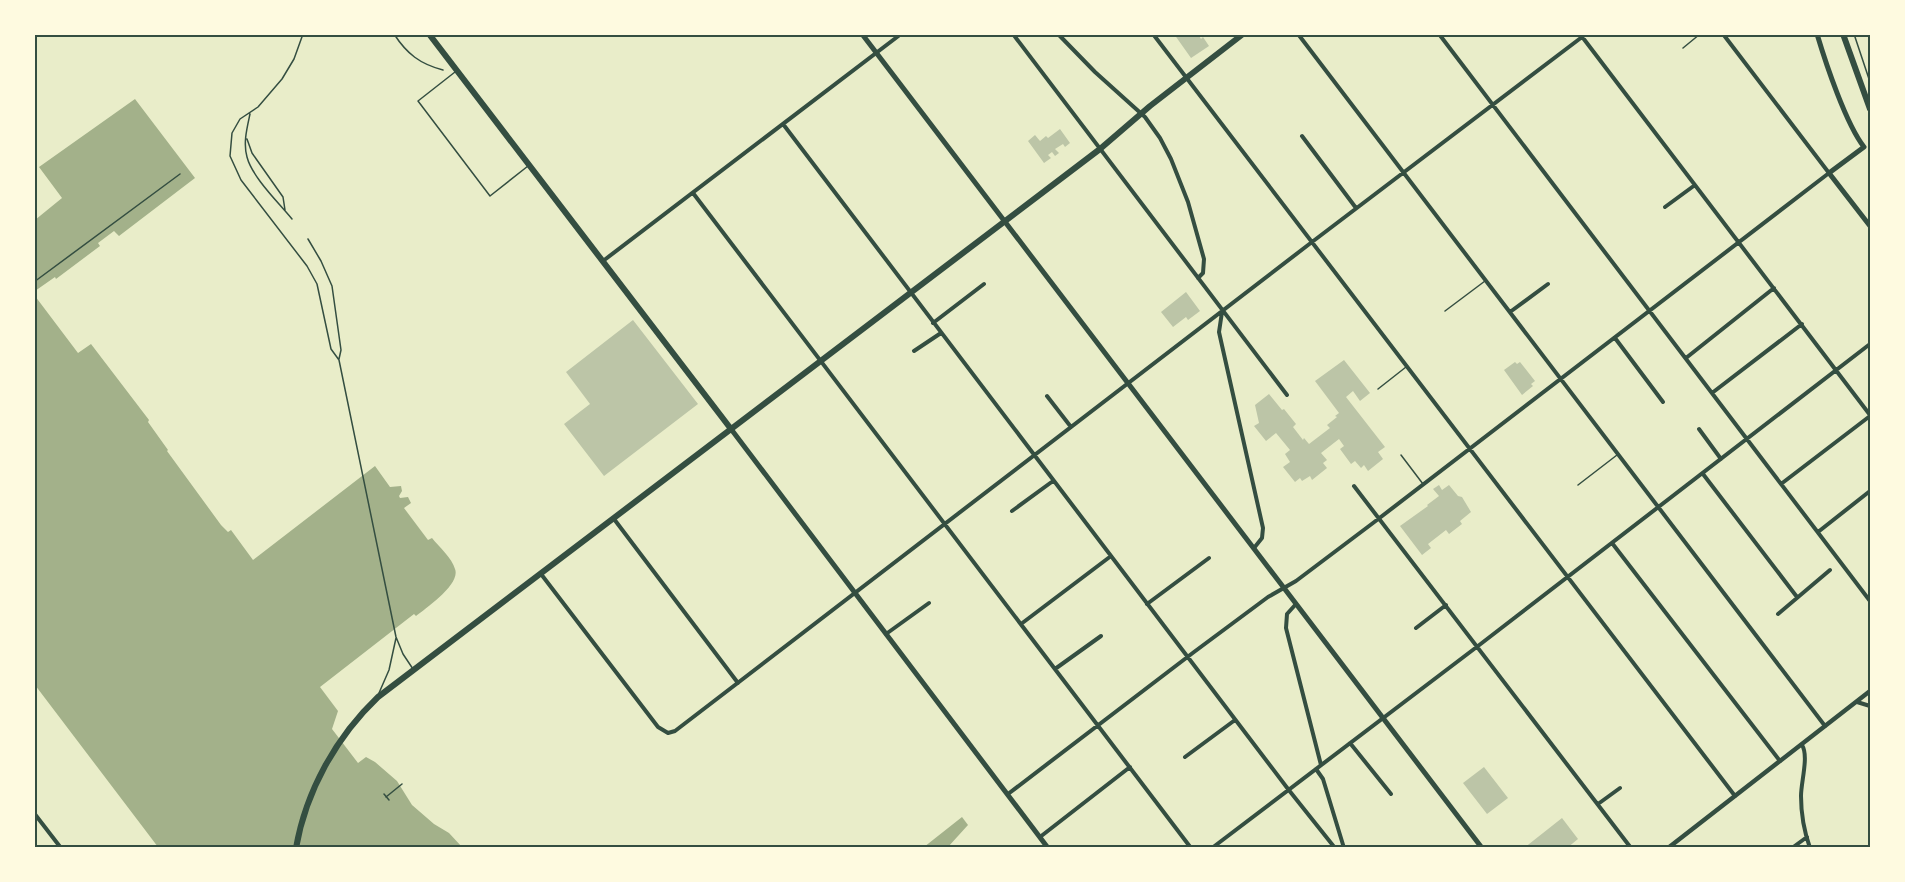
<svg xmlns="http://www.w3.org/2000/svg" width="1905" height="882" viewBox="0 0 1905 882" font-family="'Nunito Sans',sans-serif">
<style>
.water{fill:#a3b18a}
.building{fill:#bcc5a7}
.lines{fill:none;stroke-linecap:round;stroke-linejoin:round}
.path{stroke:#344e41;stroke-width:1.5}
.service{stroke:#344e41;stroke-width:1.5}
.minor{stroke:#344e41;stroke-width:4}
.tertiary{stroke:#344e41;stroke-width:4.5}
.secondary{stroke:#344e41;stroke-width:5}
.primary{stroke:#344e41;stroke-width:6}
.neatline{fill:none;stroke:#344e41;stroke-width:2}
</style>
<rect width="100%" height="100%" fill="#e9edc9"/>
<path class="water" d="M135 99 195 178 119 236 114 231 98 243 100 246 56 279 55 277 35 291V220L62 198 39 167Z
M35 296 78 353 91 344 149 420 148 422 168 450 167 451 221 525 228 532 231 530 253 560 375 466 390 487 401 486 402 491 399 496 400 498 408 497 411 503 404 508 428 540 432 538C439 547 452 558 455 569 461 584 426 608 416 616L414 614 320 687 338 711 332 729 358 763 366 757 375 762 397 781 412 805 434 824 449 833 462 847H158L35 685Z
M962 817 968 825 948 847H924Z"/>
<path class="building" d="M1174 34H1198L1201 39 1203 37 1209 46 1191 58Z
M1060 129 1070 143 1065 147 1063 144 1055 149 1059 153 1055 156 1052 152 1048 155 1051 158 1044 163 1028 141 1035 135 1040 141 1046 136 1048 138Z
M1186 292 1200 311 1188 320 1186 317 1173 327 1161 312Z
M633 320 698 404 604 476 564 424 590 404 566 372Z
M1344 360 1370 393 1360 401 1353 391 1346 397 1385 447 1378 452 1383 459 1368 471 1364 465 1361 468 1355 461 1351 464 1340 449 1344 446 1339 439 1321 453 1327 460 1323 463 1327 468 1312 480 1310 476 1302 481 1300 478 1295 482 1283 467 1290 462 1285 454 1290 450 1276 433 1266 441 1254 426 1259 423 1255 405 1269 394 1282 410 1284 409 1296 424 1293 427 1303 440 1304 438 1309 444 1330 428 1327 425 1337 417 1335 416 1339 413 1315 381Z
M1515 362 1517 364 1520 362 1535 381 1531 384 1533 386 1522 395 1504 370Z
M1439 485 1442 490 1449 485 1458 496 1462 497 1471 512 1460 521 1462 524 1449 534 1446 530 1428 544 1431 548 1422 555 1400 526 1428 506 1427 505 1439 496 1433 489Z
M1484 767 1508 798 1487 814 1463 783Z
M1562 818 1578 839 1567 848H1524Z"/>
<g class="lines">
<path class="path" d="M394 34C407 54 420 64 443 70
M1854 34 1870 82
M34 282 180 174
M384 794 389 800
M386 797 402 784"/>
<path class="service" d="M303 34 294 59 282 79 258 107 240 119 232 133 230 156 241 180 307 266 317 284 331 349 339 360 396 637 403 654 413 669
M1683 48 1700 34
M455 72 418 101 490 196 528 166
M250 114C247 128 243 143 247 157 252 177 279 203 292 219
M247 139 252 153 283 197 285 210
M308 239 321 261 332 286 341 350 339 359
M1445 311 1485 281
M1378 389 1406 367
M1401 455 1423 484
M1578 485 1617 455
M379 693 389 670 396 638"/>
<path class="minor" d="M1013 34 1287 395
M1058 34 1095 72 1145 117 1160 138 1171 159 1188 202 1204 259 1203 273 1198 278
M1153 34 1735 796
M1298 34 1825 726
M1439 34 1870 601
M1580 34 1870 415
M783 124 1288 789 1335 848
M1302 136 1356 208
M693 193 1191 848
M1665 207 1695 185
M603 261 901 34
M1222 312 1219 332 1221 341 1263 528 1262 538 1254 548
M1510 312 1548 284
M933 323 984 284
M1615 338 1663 402
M914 351 941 333
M1686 358 1774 288
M1712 393 1802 324
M1047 396 1071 427
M1699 429 1721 459
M1703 474 1797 597
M1781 484 1870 416
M1354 486 1631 848
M1012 511 1053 481
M614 519 738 683
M1818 532 1870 491
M1612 543 1780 761
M541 574 658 727 668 733 675 731 1312 242 1586 34
M1147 604 1209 558
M1296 604 1287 614 1286 628 1321 765
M1778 614 1830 570
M1021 624 1111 556
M1416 628 1446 605
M886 634 929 603
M1055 669 1101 636
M1857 702 1870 706
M1350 743 1391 794
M1802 745C1809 756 1801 782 1801 796 1801 814 1804 831 1810 848
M1185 757 1235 720
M1316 769 1323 779 1344 848
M1008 794 1194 652 1268 597 1296 581 1373 523 1829 173 1723 34
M1598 804 1620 788
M34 813 61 848
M1040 837 1130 767
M1212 848 1478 646 1870 344
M1792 848 1807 837"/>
<path class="tertiary" d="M1668 848 1870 691"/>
<path class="secondary" d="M862 34 1482 848
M1817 34C1826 64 1846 124 1864 147L1829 173 1870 226
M731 429 1048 848"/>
<path class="primary" d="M429 34 731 429
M1843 34 1870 109
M296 848C306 791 336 737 378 697L1100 149 1150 106 1243 34"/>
</g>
<rect width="1905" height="882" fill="none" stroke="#fefae0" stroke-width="72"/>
<rect x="36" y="36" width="1833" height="810" class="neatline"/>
</svg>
